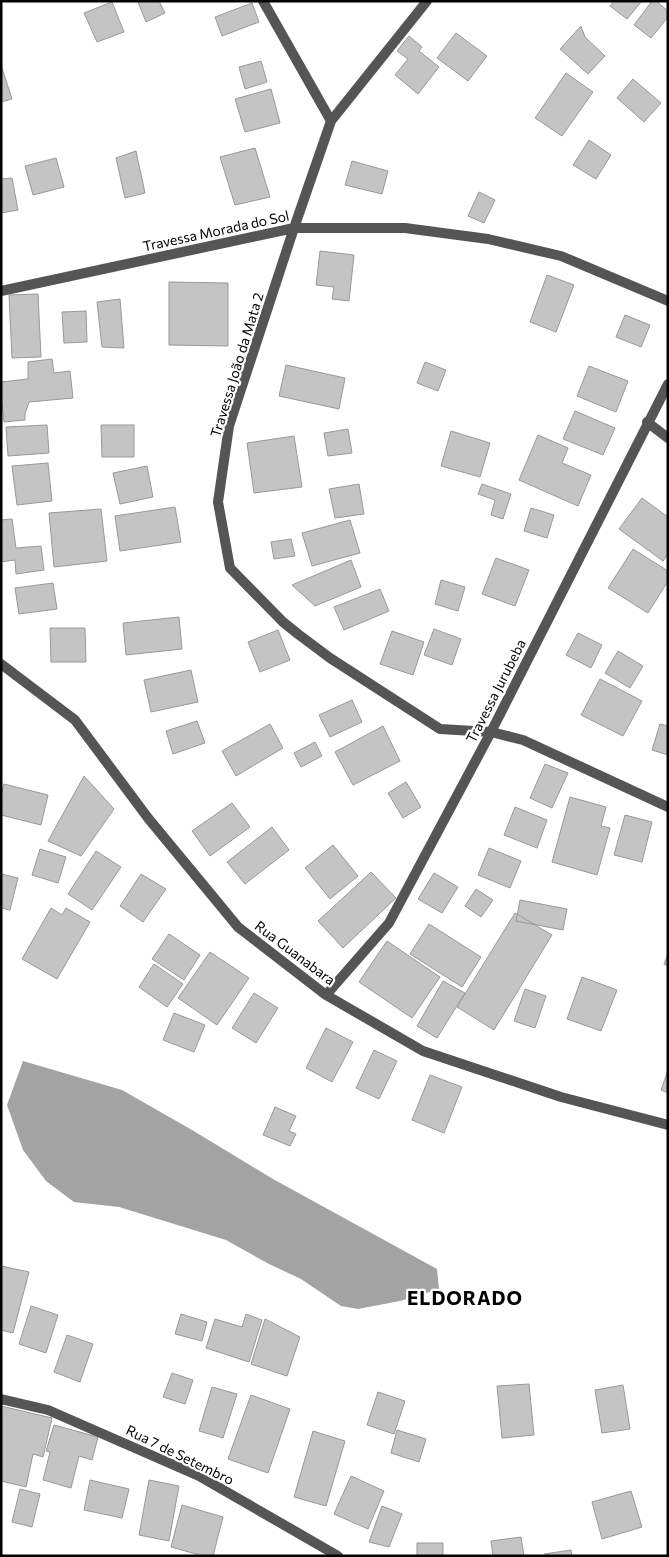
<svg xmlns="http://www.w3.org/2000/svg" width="669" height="1557" viewBox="0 0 669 1557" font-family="Commissioner,sans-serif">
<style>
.water{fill:#a3a3a3}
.building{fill:#c4c4c4;stroke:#999}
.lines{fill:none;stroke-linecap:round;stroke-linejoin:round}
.street{stroke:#555;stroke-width:10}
.labels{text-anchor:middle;stroke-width:4.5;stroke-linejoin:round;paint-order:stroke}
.street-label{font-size:14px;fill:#000;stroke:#fff}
.district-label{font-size:19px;font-weight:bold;letter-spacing:1px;fill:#000;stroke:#fff}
</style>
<rect width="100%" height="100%" fill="#fff"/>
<path class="water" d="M23 1061 122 1090 192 1130 273 1179 437 1269 439 1289 400 1301 358 1309 341 1306 301 1279 269 1264 226 1240 119 1207 74 1202 46 1181 23 1150 7 1105Z"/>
<path class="building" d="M139 1H159L165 13 146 22 138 2Z
M614 1H642L627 19 610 6Z
M652 1H656L668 11V17L651 38 634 25Z
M112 2 124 32 97 42 84 13Z
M252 3 259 22 222 36 215 17Z
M581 26 585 37 605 56 588 74 560 49Z
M456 33 487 56 468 81 437 58Z
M409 36 422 47 419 51 439 67 418 94 395 75 408 59 397 51Z
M261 61 267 82 245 89 239 67Z
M1 65 12 99 1 102Z
M566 73 593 92 562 136 535 118Z
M633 79 661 103 644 122 617 98Z
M271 89 280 123 245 132 235 99Z
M589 140 611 155 596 179 573 165Z
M255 148 270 197 235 205 220 157Z
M136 151 145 193 125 198 116 158Z
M56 158 64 187 33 195 25 166Z
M352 161 388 171 382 194 345 185Z
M12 178 18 210 1 213V179Z
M479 192 495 200 484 223 468 216Z
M320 251 354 255 349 301 332 299 334 287 316 285Z
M547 275 574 285 556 332 530 322Z
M169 282 228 283V346L169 345Z
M38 294 41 357 12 358 9 295Z
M120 299 124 348 102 347 97 302Z
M86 311 87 342 64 343 62 312Z
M625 315 650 325 641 347 616 337Z
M52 359 54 373 70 371 73 398 29 402 25 414V420L4 422 1 398V382L28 379V362Z
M425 362 446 370 438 391 417 383Z
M286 365 345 378 339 409 279 396Z
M589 366 628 381 616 412 577 396Z
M575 411 615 428 603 455 563 439Z
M47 425 49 453 8 456 6 427Z
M101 425H134V457H102Z
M348 429 352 453 328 456 324 433Z
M451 431 490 443 480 477 441 466Z
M538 435 568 448 562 463 591 475 578 506 519 480Z
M294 436 302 487 254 493 247 443Z
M48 463 52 501 17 505 12 466Z
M147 466 153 497 120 504 113 473Z
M359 484 364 514 335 518 329 489Z
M482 484 511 494 503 519 491 515 495 500 478 494Z
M642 498 668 517V554L663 561 619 529Z
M175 507 181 542 120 551 115 516Z
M531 508 554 515 547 538 524 531Z
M101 509 107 561 54 567 49 513Z
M12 519 16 548 41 546 44 570 16 574 15 560 1 562V520Z
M350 520 360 553 312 566 302 533Z
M291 539 295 556 274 559 271 542Z
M633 549 668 571V581L648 613 608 588Z
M496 558 529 570 515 606 482 594Z
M351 560 361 587 315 606 292 585Z
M441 580 465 587 458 611 435 604Z
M53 583 57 609 19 614 15 588Z
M380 589 389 611 344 630 334 607Z
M179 617 182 649 126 655 123 623Z
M50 628H85L86 662H51Z
M434 629 461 639 452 665 424 655Z
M278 630 290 660 260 672 248 642Z
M392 631 424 642 413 675 380 664Z
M578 633 602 645 591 668 566 655Z
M618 651 643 666 630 688 605 673Z
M191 670 198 702 151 712 144 680Z
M600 679 642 701 623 736 581 715Z
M352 700 362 722 330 737 319 715Z
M197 721 205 743 173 754 166 731Z
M270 724 283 748 236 776 222 751Z
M660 724 668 726V755L652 750Z
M383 726 400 761 353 785 335 752Z
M315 742 322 756 301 767 294 753Z
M545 764 568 773 552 808 530 798Z
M84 776 114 809 81 856 48 841Z
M406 782 421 807 403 818 388 793Z
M4 784 48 795 41 825 1 815V795Z
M570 797 606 807 601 826 610 828 597 875 552 862Z
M232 803 250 827 210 856 192 831Z
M515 807 547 820 537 848 504 835Z
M625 815 652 822 642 862 614 855Z
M272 827 289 850 245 884 227 862Z
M333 845 358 876 330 899 305 868Z
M489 848 521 861 510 888 478 875Z
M40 849 66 857 58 883 32 875Z
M96 851 121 867 92 910 68 894Z
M371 872 396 898 343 948 318 921Z
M434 873 458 887 442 913 418 899Z
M1 874 18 878 10 910 1 908Z
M141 874 166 889 143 922 120 906Z
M476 889 493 900 481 917 465 906Z
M520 900 567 909 563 930 516 921Z
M51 908 62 915 66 908 90 922 57 979 22 959Z
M515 913 552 935 494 1030 457 1007Z
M429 924 481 957 462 987 410 954Z
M169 934 200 955 184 980 152 959Z
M387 941 440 977 412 1018 359 982Z
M210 952 249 978 217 1025 178 998Z
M668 954V966L664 964Z
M154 964 183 984 167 1007 139 987Z
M582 977 617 990 601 1031 567 1019Z
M443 981 465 993 437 1038 417 1026Z
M525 989 546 996 535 1028 514 1021Z
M254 993 278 1008 256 1043 232 1028Z
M174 1013 205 1025 194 1052 163 1040Z
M326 1028 353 1042 332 1082 306 1068Z
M374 1050 397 1061 379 1099 356 1088Z
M668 1070V1093L661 1090Z
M430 1075 462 1087 444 1133 412 1120Z
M275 1107 296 1116 289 1131 296 1134 290 1146 263 1135Z
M1 1266 29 1272 13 1333 1 1330Z
M31 1306 58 1315 46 1353 19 1344Z
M181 1314 207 1322 202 1341 175 1334Z
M246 1314 262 1320 249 1362 206 1348 215 1319 242 1327Z
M265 1319 300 1337 287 1376 251 1364Z
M67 1335 93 1344 80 1382 54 1372Z
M172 1373 193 1380 185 1404 163 1397Z
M529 1384 534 1435 502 1438 497 1386Z
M623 1385 630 1429 602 1433 595 1390Z
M212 1387 237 1394 223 1438 199 1431Z
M378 1392 405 1401 394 1434 367 1425Z
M251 1395 290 1409 268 1473 228 1459Z
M1 1406 52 1418 43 1457 33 1454 26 1487 1 1481Z
M54 1425 98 1437 92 1460 79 1456 71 1488 43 1480 50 1452 46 1451Z
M397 1430 426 1439 419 1462 391 1453Z
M313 1431 345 1441 326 1506 294 1497Z
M351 1476 384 1491 368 1529 334 1514Z
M90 1480 129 1489 122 1518 84 1510Z
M149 1480 179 1486 169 1541 139 1535Z
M20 1489 40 1494 32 1527 12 1522Z
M631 1491 642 1527 602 1539 592 1502Z
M182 1505 223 1517 213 1556H203L171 1547Z
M382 1506 402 1514 389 1547 369 1542Z
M521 1537 524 1556H493L491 1541Z
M417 1543H443V1556H417Z
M571 1550 572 1556H544V1554Z"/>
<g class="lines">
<path class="street" d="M263 1 331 121
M427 1 331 121 294 228 229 426 218 502 230 568 283 622 298 634 330 658 440 729 491 732 523 740 668 807
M1 291 294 228H405L488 239 561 256 668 301
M647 422 668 438
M1 664 75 720 148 818 238 927 326 995 423 1051 561 1097 668 1125
M326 995 389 923 491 732 668 384
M1 1399 48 1410 199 1476 338 1556"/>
</g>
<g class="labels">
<g class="street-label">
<text transform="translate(216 231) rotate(-12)" y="5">Travessa Morada do Sol</text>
<text transform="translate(237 365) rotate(-73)" y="5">Travessa João da Mata 2</text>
<text transform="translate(496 691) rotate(-63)" y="5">Travessa Jurubeba</text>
<text transform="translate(295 953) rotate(37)" y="5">Rua Guanabara</text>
<text transform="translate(180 1455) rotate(26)" y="5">Rua 7 de Setembro</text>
</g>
<g class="district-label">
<text x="465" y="1305">ELDORADO</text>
</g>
</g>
<rect width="669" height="1557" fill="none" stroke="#000000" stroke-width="5"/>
</svg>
